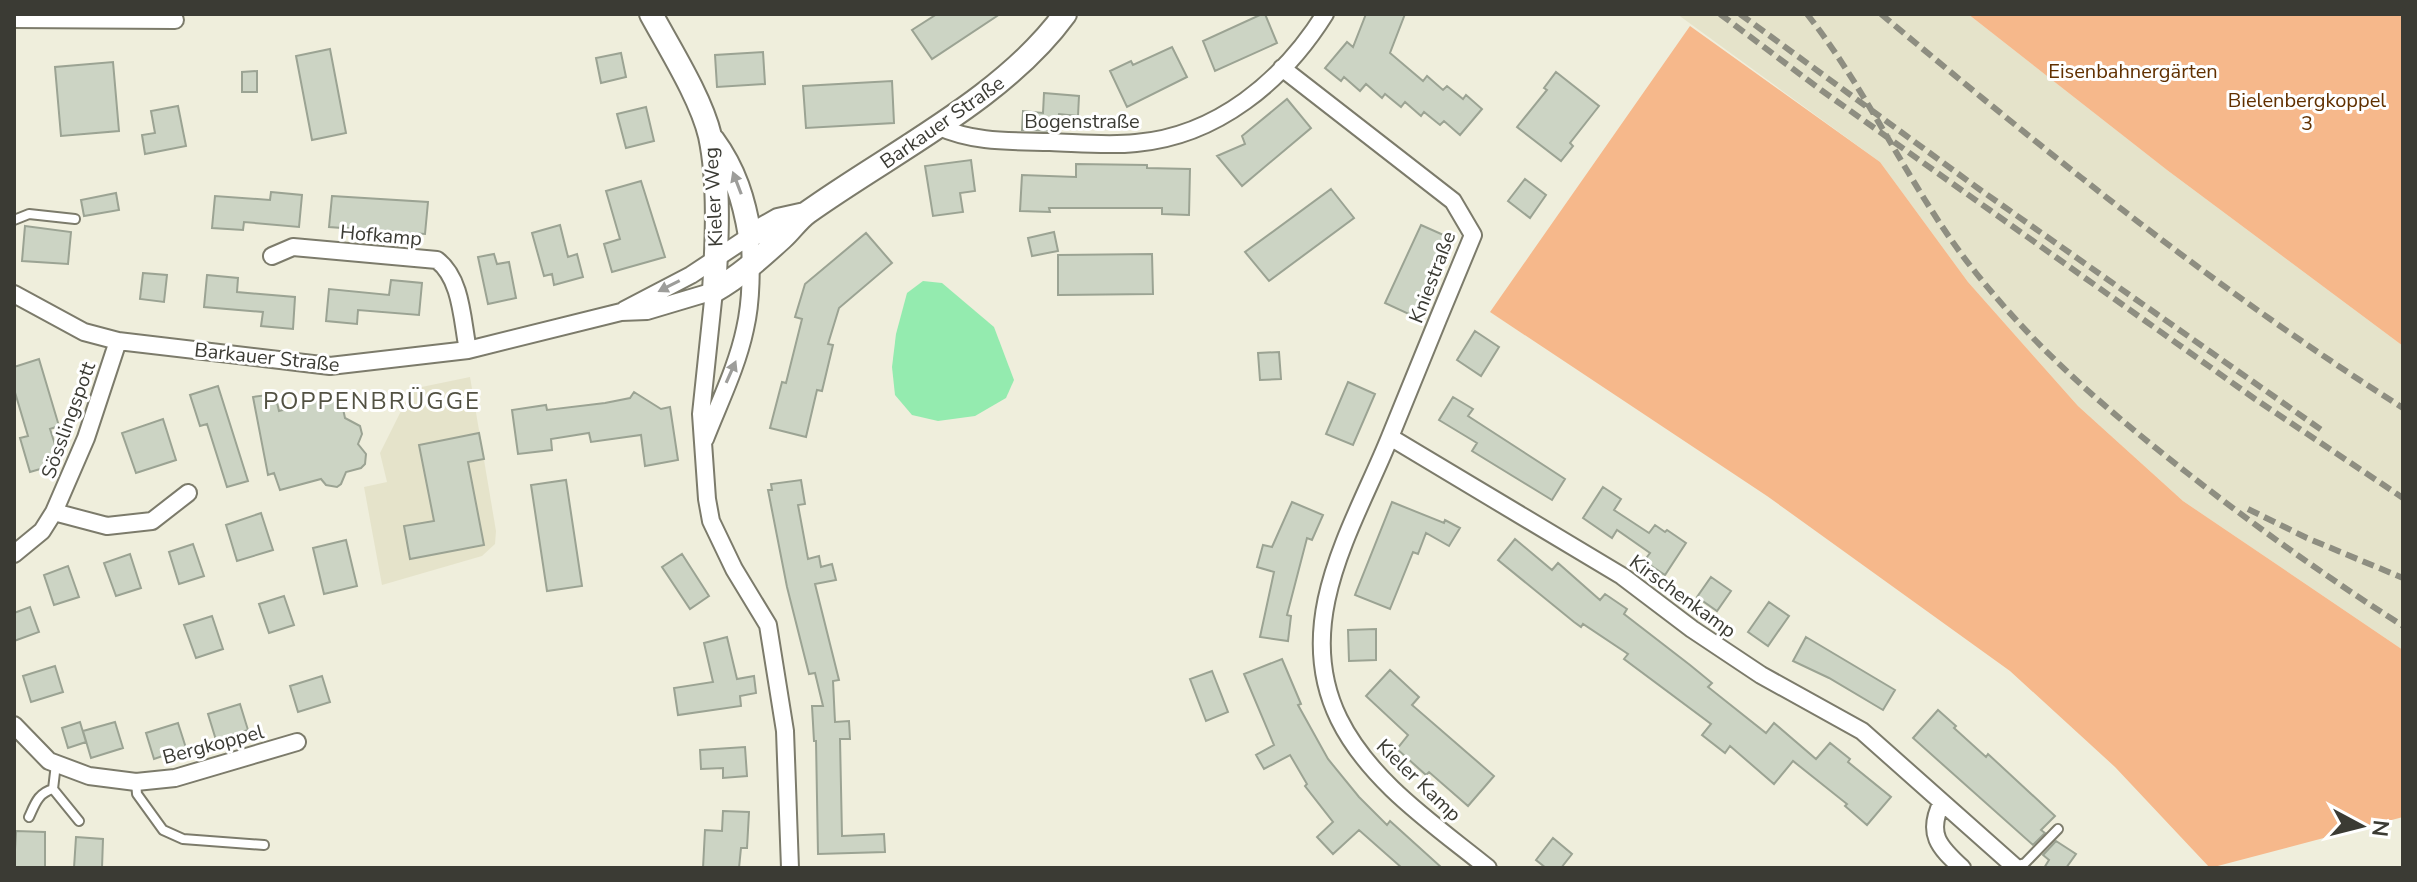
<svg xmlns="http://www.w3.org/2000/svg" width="2417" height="882" viewBox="0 0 2417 882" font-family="'Nunito Sans',sans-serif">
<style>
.built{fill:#e5e3ca}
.green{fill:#f6b88b}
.water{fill:#94ebaf}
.building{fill:#ccd4c4;stroke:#9ba393;stroke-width:2}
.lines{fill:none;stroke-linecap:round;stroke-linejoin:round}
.lane-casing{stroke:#7c7b6b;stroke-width:12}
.street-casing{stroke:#7c7b6b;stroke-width:20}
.secondary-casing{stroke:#7c7b6b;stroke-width:26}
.lane{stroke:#fff;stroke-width:8}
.street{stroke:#fff;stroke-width:16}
.secondary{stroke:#fff;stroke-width:22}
.rail{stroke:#8e8e81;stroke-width:6;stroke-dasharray:12 6;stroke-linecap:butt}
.oneway{fill:#9d9d9a}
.labels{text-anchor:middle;stroke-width:6;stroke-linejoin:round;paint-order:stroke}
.park-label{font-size:20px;fill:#613000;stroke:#fff}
.street-label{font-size:20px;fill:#3b3b34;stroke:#fff}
.quarter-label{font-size:24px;letter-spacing:2px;fill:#525142;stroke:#fff}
</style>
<rect width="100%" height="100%" fill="#efeedc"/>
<path class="built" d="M1677 14H1968L2167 170 2403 346V650L2183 501 2078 406 1968 282 1880 162Z
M470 377 496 531 495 544 482 556 382 585 364 487 387 482 380 453 412 389Z"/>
<path class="green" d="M1968 14H2403V346L2167 170Z
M1690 26 1880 162 1968 282 2078 406 2183 501 2403 650V817L2210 868 2115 767 2010 671 1767 496 1490 312Z"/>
<path class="water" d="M923 281 942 283 994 327 1014 380 1006 398 975 416 938 421 912 415 895 395 892 367 896 334 907 293Z"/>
<path class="building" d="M937 14H1000L932 59 912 30Z
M1262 14H1265L1277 43 1215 71 1203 41Z
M1366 14H1405L1390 53 1423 81 1427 76 1443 90 1447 86 1463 99 1466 95 1482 109 1460 135 1444 121 1440 125 1424 112 1421 116 1405 102 1401 107 1385 94 1382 98 1366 84 1360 91 1344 77 1341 81 1325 68 1347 42 1353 47Z
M1172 47 1187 77 1127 107 1110 71 1131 61 1133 65Z
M330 49 346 133 312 140 296 56Z
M763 52 765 84 717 87 715 55Z
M621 53 626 77 601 83 596 58Z
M113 62 119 131 61 136 55 67Z
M257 71V92H242V72Z
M1556 72 1599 106 1570 143 1573 146 1561 161 1517 127 1547 90 1544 88Z
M892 81 894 123 806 128 803 86Z
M1044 93 1079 96 1078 116 1059 114 1057 131 1022 130 1023 111 1043 113Z
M1287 99 1311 128 1242 186 1217 156 1245 144 1242 136Z
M178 106 186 146 145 154 142 135 155 133 151 111Z
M646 107 654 141 626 148 617 114Z
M971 160 975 191 960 193 963 212 933 216 925 166Z
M1076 164 1147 165V168L1190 169 1189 215 1162 214V208H1049L1050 212 1020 211 1022 175 1076 177Z
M1525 179 1546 195 1530 218 1508 201Z
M641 181 665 257 612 272 604 244 620 239 606 191Z
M1331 189 1354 218 1269 281 1245 252Z
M271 192 302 195 299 227 244 222 243 230 212 228 215 196 270 200Z
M116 193 119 210 84 216 81 200Z
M332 196 428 202 425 234 329 227Z
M560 225 568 257 577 254 583 277 554 285 552 274 544 276 532 233Z
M1421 225 1448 237 1413 316 1385 303Z
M25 226 71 232 68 264 22 261Z
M1054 232 1058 251 1032 256 1028 238Z
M866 233 892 263 839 308 828 344 833 345 822 391 817 390 806 437 770 428 782 382 786 383 802 319 795 317 805 284Z
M494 254 497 264 509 262 516 298 488 304 478 257Z
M1152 254 1153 294 1058 295V255Z
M143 273 167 275 164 302 140 299Z
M207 275 238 278 237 292 295 297 293 329 261 326 263 312 204 307Z
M391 280 422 283 419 315 358 310 357 324 326 321 329 289 389 295Z
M1475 331 1499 347 1481 376 1457 360Z
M1279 352 1281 379 1260 380 1258 353Z
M39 359 59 426 50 429 61 463 30 472 20 438 28 436 14 389V367Z
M1348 382 1375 394 1353 445 1326 434Z
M218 386 248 481 227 487 207 424 200 426 190 395Z
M634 392 661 409 670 407 678 460 645 466 641 435 591 442 589 433 551 439 552 450 518 454 512 410 546 405 547 410 605 403 630 398Z
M275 394 279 411 332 397 338 399 342 404 345 418 360 426 362 434 358 444 366 454 365 464 361 468 346 472 341 484 337 487 326 485 321 479 280 490 274 473 268 475 253 397Z
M1453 397 1473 409 1468 416 1565 479 1552 500 1472 451 1477 443 1439 420Z
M163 419 176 460 136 473 122 433Z
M479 433 484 459 468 462 484 545 410 559 404 526 434 521 419 445Z
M566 480 582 586 547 591 531 485Z
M801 480 805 504 798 505 808 559 819 556 821 567 832 564 836 580 815 584 839 680 833 681 835 722 849 721 850 739H840L842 836 884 834 885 852 818 854 816 741H814L812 706H823L815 673 809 674 787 587 768 490H772L771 484Z
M1603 487 1621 499 1614 510 1649 533 1655 525 1665 532 1667 530 1686 543 1665 575 1644 561 1650 553 1617 530 1612 538 1583 518Z
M1292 502 1323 515 1312 540 1307 538 1287 615 1291 616 1288 641 1260 637 1274 572 1257 567 1263 545 1272 547Z
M1392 502 1444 523 1445 520 1460 528 1449 546 1426 533 1418 554 1413 552 1390 609 1355 595Z
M261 513 273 550 237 561 226 525Z
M1515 539 1552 570 1558 563 1600 600 1605 594 1627 609 1624 614 1690 665 1712 683 1708 687 1766 733 1774 723 1816 759 1830 743 1850 759 1848 762 1891 797 1867 825 1845 806 1847 804 1793 761 1774 784 1730 746 1725 753 1702 735 1711 724 1624 659 1628 654 1583 624 1581 627 1574 622 1498 560Z
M346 540 357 586 324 594 313 548Z
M193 544 204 576 179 584 169 552Z
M130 554 141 588 116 596 104 563Z
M682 554 709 596 690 609 662 567Z
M68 566 79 597 54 605 44 575Z
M1711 577 1731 591 1717 611 1697 597Z
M284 596 294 625 269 633 259 604Z
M1769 602 1789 616 1768 646 1748 632Z
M30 607 39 632 14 641V613Z
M212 616 223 649 196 658 184 625Z
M1376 629V660L1349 661 1348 630Z
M727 637 737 679 754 676 756 693 740 696 741 706 678 715 674 688 713 682 704 643Z
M1806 637 1895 690 1883 710 1829 678 1793 661Z
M1282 659 1301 704 1298 705 1328 759 1359 797 1387 825 1390 821 1442 868H1402L1359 830 1333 854 1317 837 1333 822 1305 786 1307 784 1290 755 1264 769 1256 755 1274 745 1244 674Z
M55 666 63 692 31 702 23 676Z
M1390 670 1419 697 1412 705 1494 776 1468 806 1429 772 1426 775 1397 749 1408 735 1366 696Z
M1212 671 1228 712 1206 721 1190 679Z
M322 676 330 702 298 712 290 686Z
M240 704 248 730 216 740 208 714Z
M1938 710 1956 726 1954 728 1986 757 1988 754 2055 816 2041 830 2045 833 2033 845 1913 738Z
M80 722 86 742 68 748 62 728Z
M115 722 123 748 91 758 83 731Z
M178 723 186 748 154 759 146 733Z
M745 747 747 776 723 778V768L701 769 700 750Z
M723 811 749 812 747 848H741L739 868H703L705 830 722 831Z
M16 831 45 832V868H14Z
M76 837 103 839 102 868H74Z
M1553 838 1572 854 1561 868H1546L1536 860Z
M2056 841 2076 854 2066 868H2044L2049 860 2043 855Z"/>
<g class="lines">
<g class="lane-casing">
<path id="lane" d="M14 220 29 214 75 219
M56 764 53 789 79 821
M136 782 137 794 163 830 183 839 264 845
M29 817C35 804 38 793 53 789
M2014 866 2025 863 2058 829"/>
</g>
<g class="street-casing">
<path id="street" d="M14 19 175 20
M1282 68 1453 201 1473 235C1445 302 1417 370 1390 437 1354 526 1291 621 1339 719 1370 782 1435 825 1488 868
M937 126C974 143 1011 141 1050 142 1079 143 1108 146 1136 143 1217 136 1283 81 1325 14
M272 256 293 247 437 260C462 279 462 321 468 350
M14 294 84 332 118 341 330 366 468 350 621 312 647 311 714 291 701 414 707 499 711 521 734 569 768 625 785 731 790 868
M624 310 691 275 750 236
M1390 437 1622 576 1692 629 1761 675 1862 731 2014 866 2012 868
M705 439C719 403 737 367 745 329 752 299 751 267 750 236
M54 512 107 526 152 521 188 493
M14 554 42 531 54 512 86 438 118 341
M14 725 49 761 89 776 136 782 175 778 297 742
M1942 802C1926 834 1939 847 1962 868"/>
</g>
<g class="secondary-casing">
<path id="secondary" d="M651 14C670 49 701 98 710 136 720 183 717 243 714 291
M713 140C735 170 744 200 750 236L778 220 805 214
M714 291C740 276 760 258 782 238 791 230 798 219 808 212 892 152 1004 98 1065 14"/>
</g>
<use href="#lane" class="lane"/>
<use href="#street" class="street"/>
<use href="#secondary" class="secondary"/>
<path class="rail" d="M1720 14 1821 90 2255 399 2403 498
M1740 14 1979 189 2323 431
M1807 14C1871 95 1911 192 1976 273 2039 352 2107 410 2186 472 2256 527 2328 578 2403 626
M1881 14C2048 154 2218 291 2403 408
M2248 509 2307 538 2403 578"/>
</g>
<defs><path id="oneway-solid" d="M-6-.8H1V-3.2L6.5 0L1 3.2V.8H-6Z" transform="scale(2)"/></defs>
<g class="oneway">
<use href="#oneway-solid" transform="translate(737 183) rotate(-111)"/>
<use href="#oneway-solid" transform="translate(669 286) rotate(153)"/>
<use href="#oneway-solid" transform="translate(731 372) rotate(-66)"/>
</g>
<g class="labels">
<g class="park-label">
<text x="2133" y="78">Eisenbahnergärten</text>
<text x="2307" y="107">Bielenbergkoppel<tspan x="2307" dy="23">3</tspan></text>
</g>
<g class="street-label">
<text x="1082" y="128">Bogenstraße</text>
<text transform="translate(942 122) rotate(-35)" y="7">Barkauer Straße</text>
<text transform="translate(713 197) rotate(-93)" y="7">Kieler Weg</text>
<text transform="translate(381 235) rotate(5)" y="7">Hofkamp</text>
<text transform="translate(1432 277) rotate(-69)" y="7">Kniestraße</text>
<text transform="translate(267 357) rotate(6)" y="7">Barkauer Straße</text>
<text transform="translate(68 420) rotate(-70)" y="7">Sösslingspott</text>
<text transform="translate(1683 596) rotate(36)" y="7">Kirschenkamp</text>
<text transform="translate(213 744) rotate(-15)" y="7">Bergkoppel</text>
<text transform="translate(1419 780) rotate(44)" y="7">Kieler Kamp</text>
</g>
<g class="quarter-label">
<text x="372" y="409">POPPENBRÜGGE</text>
</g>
</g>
<rect width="2417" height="882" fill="none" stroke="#3b3b34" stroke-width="32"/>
<g transform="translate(2361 826) rotate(97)" stroke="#ffffff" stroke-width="6" paint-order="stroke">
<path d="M0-6L14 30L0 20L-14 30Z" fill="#3b3b34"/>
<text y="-12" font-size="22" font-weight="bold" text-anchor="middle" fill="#3b3b34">N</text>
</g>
</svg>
